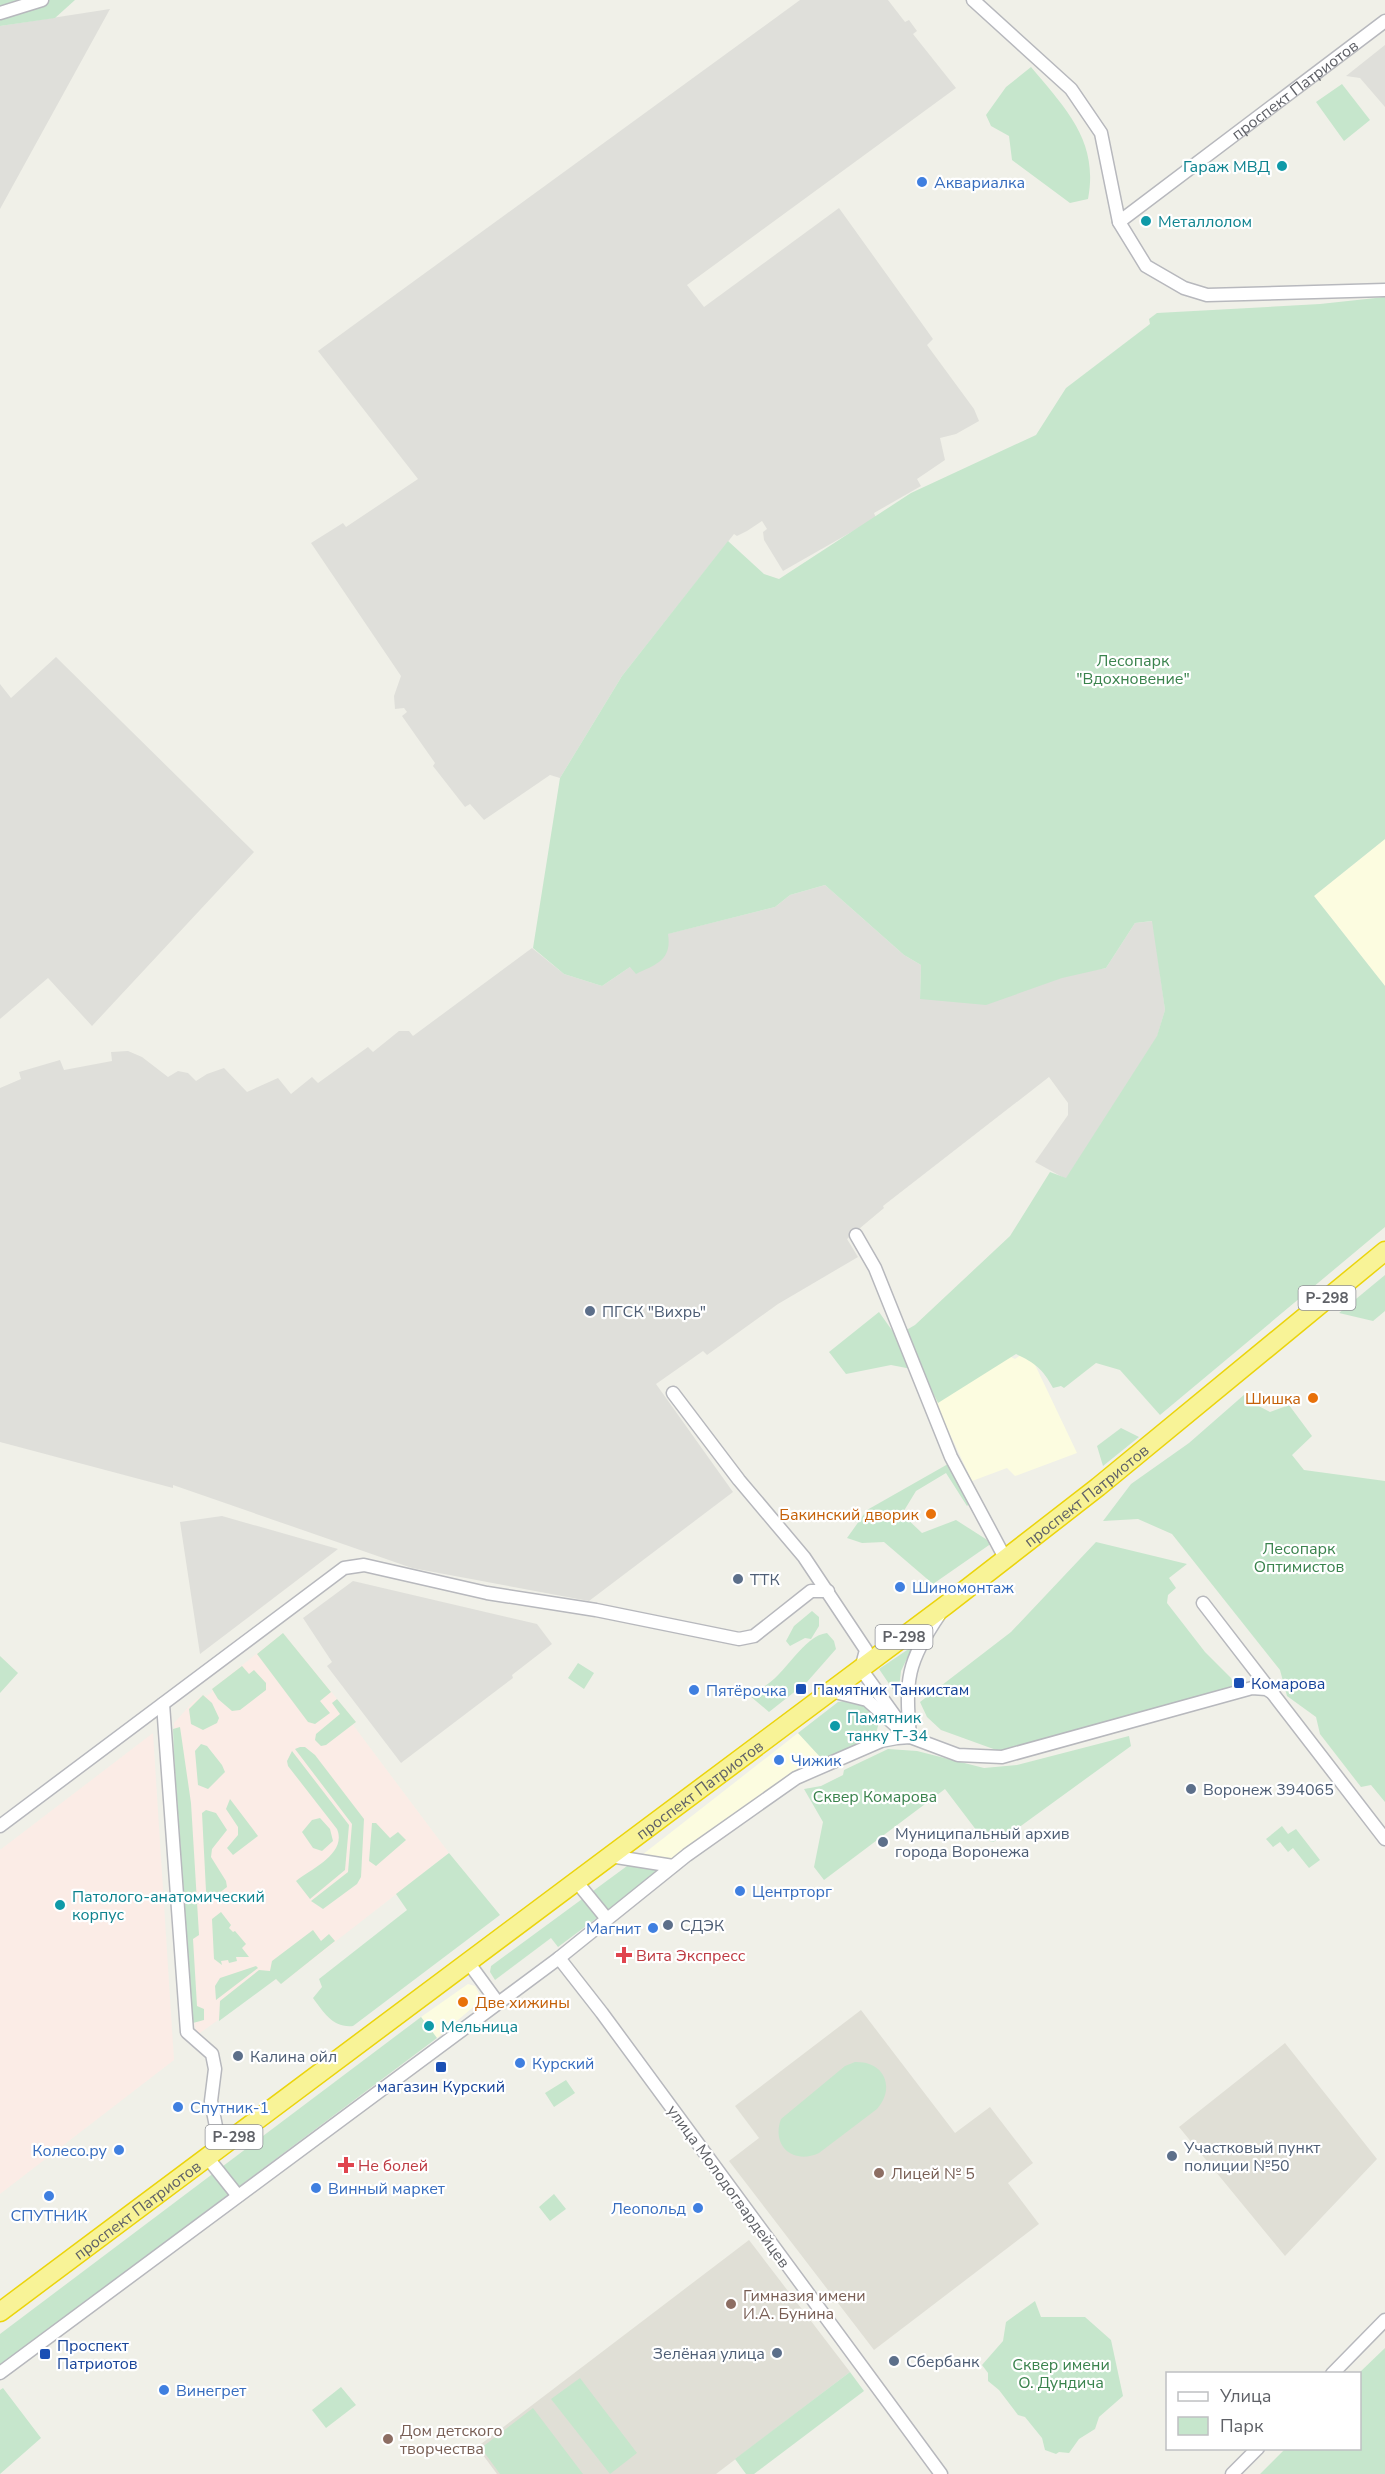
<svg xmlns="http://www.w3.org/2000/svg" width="1385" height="2474" viewBox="0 0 1385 2474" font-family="'Nunito Sans',sans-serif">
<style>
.commercial{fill:#fcfce0}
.industrial{fill:#dfdfda}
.education{fill:#e0dfd6}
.medical{fill:#fbece6}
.green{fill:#c6e6cc}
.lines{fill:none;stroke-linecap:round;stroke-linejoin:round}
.minor-casing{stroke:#b7b8bd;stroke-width:15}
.highway-casing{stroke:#ebd40c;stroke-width:21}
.minor{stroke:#fff;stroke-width:12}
.highway{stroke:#f8f397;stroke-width:18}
.culture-dot{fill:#0f9aa8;stroke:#fff;stroke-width:2}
.shop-dot{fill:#3f7fe0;stroke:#fff;stroke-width:2}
.service-dot{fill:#5c6f8a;stroke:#fff;stroke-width:2}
.food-dot{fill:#e8710a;stroke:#fff;stroke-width:2}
.transit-dot{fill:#1a4fb4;stroke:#fff;stroke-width:2}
.health-dot{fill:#e0444e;stroke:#fff;stroke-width:2}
.education-dot{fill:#8d6e63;stroke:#fff;stroke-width:2}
.labels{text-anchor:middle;stroke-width:4.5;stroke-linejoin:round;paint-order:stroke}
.shield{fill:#fff;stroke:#8f9095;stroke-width:1.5}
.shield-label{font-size:15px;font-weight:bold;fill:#5f6167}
.street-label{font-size:16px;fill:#5f6167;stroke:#fff}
.culture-label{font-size:16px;fill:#0d838f;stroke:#fff;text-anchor:start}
.shop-label{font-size:16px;fill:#366cbe;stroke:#fff;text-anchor:start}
.park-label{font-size:16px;fill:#3a834d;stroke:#fff}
.service-label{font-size:16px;fill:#4e5e75;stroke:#fff;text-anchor:start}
.food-label{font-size:16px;fill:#c56008;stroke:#fff;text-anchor:end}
.transit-label{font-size:16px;fill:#164399;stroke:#fff;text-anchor:start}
.health-label{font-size:16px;fill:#be3a42;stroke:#fff;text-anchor:start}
.education-label{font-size:16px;fill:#785e54;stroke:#fff;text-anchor:start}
</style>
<rect width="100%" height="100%" fill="#f0f0e8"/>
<path class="commercial" d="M1385 839V986L1314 896Z
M1028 1350 1077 1453 1015 1476 1007 1468 972 1481 933 1398 1007 1355 1015 1359Z
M798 1733 822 1759 799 1771 677 1861 642 1855Z
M468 1984 475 1986 481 1997 479 2002 437 2038 421 2017Z"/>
<path class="industrial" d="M800 0H888L905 22 909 20 917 31 913 34 956 88 687 285 704 307 839 208 933 339 927 345 974 409 979 421 956 434 940 438 945 460 917 479 921 486 874 513 876 518 783 571 764 540 763 532 767 529 762 521 747 531 737 536 734 534 622 676 560 778 550 775 484 820 470 804 465 807 433 766 435 763 402 716 407 712 404 708 395 709 394 696 401 676 311 543 343 523 346 527 418 479 318 351Z
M110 9 0 209V26Z
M1385 45V107L1360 78 1346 76Z
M56 657 254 852 92 1026 48 978 0 1019V684L11 698Z
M825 885 904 955 921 965 920 999 1106 968 1135 923 1153 921 1165 1010 1157 1037 1066 1179 1035 1162 1068 1115V1103L1049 1077 883 1206 884 1208 847 1239 858 1257 778 1304 707 1355 703 1351 656 1384 733 1492 589 1601 412 1568 173 1485V1488L0 1442V1088L21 1079 19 1072 60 1060 64 1070 112 1061 111 1052 128 1051 142 1057 168 1077 178 1071 188 1073 196 1081 207 1074 224 1068 247 1092 278 1078 291 1094 312 1077 318 1083 368 1047 373 1052 399 1031H409L413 1036 532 948 564 974 602 986 630 967 667 934 775 907 790 895Z
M222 1516 338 1549 200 1654 180 1522Z
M353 1581 537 1624 552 1644 512 1675 513 1678 401 1763 327 1666 332 1662 303 1618Z"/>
<path class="education" d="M861 2010 955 2133 990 2107 1033 2163 1008 2183 1039 2224 874 2350 729 2161 759 2138 735 2106Z
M1285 2043 1377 2159 1285 2256 1179 2127Z
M749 2240 850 2372 716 2474H497L477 2447Z"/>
<path class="medical" d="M283 1633 356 1722 353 1725 449 1853 281 1984 276 1979 197 2035 190 2002 174 1723 193 1702 203 1695 207 1696 212 1692V1689Z
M153 1733 174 2060 0 2194V1850Z"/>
<path class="green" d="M0 0H75L55 18 0 26Z
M1031 67C1066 109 1099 141 1088 199L1070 203 1012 160 1009 136 991 126 986 115 1006 87Z
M1342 84 1370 120 1344 141 1316 102Z
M1385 297V839L1314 896 1385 986V1227L1160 1415 1120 1370 1096 1363 1064 1388 1061 1386 1053 1388C1043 1369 1035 1363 1016 1354L938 1403 922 1371 891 1365 846 1374 829 1352 879 1312 896 1336 915 1325 1010 1236 1050 1172 1066 1178 1157 1036 1165 1010 1152 921 1135 923 1106 968 1062 978 986 1005 920 999 921 965 904 955 825 885 790 895 775 907 668 934C672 960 657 964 636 974L630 967 602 986 564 974 533 948 560 778 622 676 728 541 764 574 779 579 911 493 1036 435 1066 388 1150 324 1149 319 1157 313 1320 304Z
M1385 1275V1311L1373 1321 1339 1313Z
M1245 1394 1251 1402 1270 1412 1289 1405 1312 1436 1292 1455 1304 1470 1385 1481V1802L1371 1785 1361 1787 1320 1734 1316 1717 1287 1696 1280 1670 1172 1534 1138 1519 1103 1521 1131 1484 1189 1443Z
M1121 1428 1139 1437 1103 1466 1097 1446Z
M948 1464 971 1502 967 1506 946 1473 916 1491 902 1514 922 1533 956 1520 992 1543 933 1584 884 1542 862 1543 847 1538 867 1510Z
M1096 1542 1187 1564 1169 1578 1176 1588 1168 1595 1167 1603 1205 1652 1231 1678 1236 1692 1026 1749 999 1751 941 1730 927 1717 920 1702 1011 1632Z
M812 1611 819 1617V1626L811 1639 805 1638 790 1646 786 1641 794 1626Z
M283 1633 331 1692 320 1701 330 1713 315 1724 308 1722 257 1654Z
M827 1633 834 1641 836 1649 807 1682 769 1712 750 1696 753 1691C781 1686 800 1636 827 1633Z
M913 1646 901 1671 898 1697 879 1669Z
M0 1656 18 1673 0 1693Z
M578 1663 594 1673 584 1689 568 1678Z
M242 1666 249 1674 254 1670 266 1683V1690L240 1710 232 1711 218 1699 212 1689Z
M203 1695 212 1703 219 1718 217 1723 203 1730 191 1724 189 1709Z
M337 1699 356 1722 326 1745 321 1746 315 1740 316 1734 340 1714 332 1703Z
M858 1699 874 1710 878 1726 874 1740 822 1759 798 1733 838 1702Z
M180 1727 191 1803 199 1935 193 1939 197 2006 204 2009V2020L193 2023 174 1756 173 1729Z
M1129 1736 1131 1746 1011 1833 993 1842 983 1839 945 1789 824 1880 814 1867 823 1822 804 1789 821 1786 843 1775 844 1770 888 1749 917 1751 984 1768 1017 1765Z
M201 1744 207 1746 222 1765 225 1772 208 1789 198 1785 195 1751Z
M300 1747H305L315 1755 364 1819 361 1877 357 1884 323 1909 311 1901 348 1872 352 1824 295 1749Z
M292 1751 349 1825 345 1870 310 1899 296 1881C313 1868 347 1853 337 1829L288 1766 287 1761Z
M230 1799 258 1836 233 1855 227 1848 238 1835V1827L226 1809Z
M206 1810 216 1813 227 1830 212 1849 211 1857 226 1881 227 1887 214 1897 207 1895 206 1891 202 1813Z
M320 1818 330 1829 333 1841 322 1851 313 1848 302 1832 312 1820Z
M372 1823H376L390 1838 398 1832 406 1840 376 1866 369 1861Z
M1282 1826 1288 1834 1296 1829 1320 1860 1309 1868 1293 1848 1288 1852 1280 1842 1273 1847 1266 1839Z
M449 1853 500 1915 353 2026C333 2028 324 2013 313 1998L322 1987 319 1979 407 1910 396 1894Z
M642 1855 673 1861 558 1947 551 1938 495 1980 490 1972 491 1966Z
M221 1912 231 1925 229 1928 233 1932 235 1931 246 1944 242 1948 249 1957H236L237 1961 229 1963 228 1960 221 1961 222 1965 214 1959 212 1919Z
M313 1930 321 1941 329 1934 335 1941 281 1984 276 1979 219 2021 220 2001 259 1970 270 1971 272 1961Z
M256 1966 258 1968 216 2000 215 1986 220 1978Z
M421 2017 437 2038 0 2366V2334Z
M855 2062C884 2061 896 2087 877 2109L819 2153C793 2165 771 2146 781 2119L845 2066Z
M566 2080 575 2093 554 2107 545 2093Z
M554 2194 566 2209 550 2221 539 2207Z
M1035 2301 1041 2317H1085L1111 2340 1123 2396 1099 2417 1095 2429 1079 2439 1069 2453 1059 2452 1056 2454 1045 2450 1042 2438 1025 2417 1018 2415 999 2390 988 2381V2373L982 2365 1003 2341 1006 2322Z
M1385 2348V2474H1260L1285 2449 1360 2448 1359 2373Z
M850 2372 864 2391 754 2474H746L735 2459Z
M580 2378 637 2453 610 2474 551 2399Z
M341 2387 356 2405 326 2428 312 2410Z
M3 2388 41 2438 0 2474V2390Z
M533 2408 583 2474H500L481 2448Z"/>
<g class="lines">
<g class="minor-casing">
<g id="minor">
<path d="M973 0 1071 89 1101 133 1119 222 1146 266 1184 288 1207 295 1385 290"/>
<path d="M0 13 42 0"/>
<path id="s1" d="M1119 222 1385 21"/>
<path d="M856 1235 875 1268 951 1457 1005 1558"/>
<path d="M673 1393 739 1480 804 1557 866 1650 861 1669 910 1737"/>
<path d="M1203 1603 1385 1839"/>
<path d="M831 1691 867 1700 895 1725"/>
<path d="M163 1704 187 2032 212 2054 215 2069 211 2101 220 2147"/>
<path d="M910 1736C905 1680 907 1662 939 1615"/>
<path d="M0 1826 344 1568 364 1565 487 1593 596 1610 739 1639 754 1636 811 1591H828"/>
<path d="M610 1856 673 1866"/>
<path d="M576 1881 607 1919"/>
<path d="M559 1958 602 2013 941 2474"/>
<path d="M468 1962 498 2003"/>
<path d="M207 2157 238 2196"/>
<path d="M0 2373 559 1958 687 1855 796 1778 881 1741 897 1738 910 1737 958 1755 1002 1757 1252 1688 1266 1689 1273 1693"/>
<path d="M1332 2374 1385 2320"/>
<path d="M1232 2474 1258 2448"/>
</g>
</g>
<g class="highway-casing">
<g id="highway">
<path id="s2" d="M0 2312 946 1605 1098 1487 1385 1251"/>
</g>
</g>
<use href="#minor" class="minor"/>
<use href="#highway" class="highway"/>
</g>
<g class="culture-dot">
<circle cx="1282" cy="166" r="6"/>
<circle cx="1146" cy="221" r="6"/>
<circle cx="835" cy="1726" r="6"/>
<circle cx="60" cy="1905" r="6"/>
<circle cx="429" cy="2026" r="6"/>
</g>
<g class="shop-dot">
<circle cx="922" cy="182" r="6"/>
<circle cx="900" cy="1587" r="6"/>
<circle cx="694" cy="1690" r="6"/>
<circle cx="779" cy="1760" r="6"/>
<circle cx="740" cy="1891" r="6"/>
<circle cx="653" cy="1928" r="6"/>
<circle cx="520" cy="2063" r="6"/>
<circle cx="178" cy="2107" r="6"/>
<circle cx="119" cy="2150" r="6"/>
<circle cx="316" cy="2188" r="6"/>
<circle cx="49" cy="2196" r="6"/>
<circle cx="698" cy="2208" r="6"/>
<circle cx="164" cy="2390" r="6"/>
</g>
<g class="service-dot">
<circle cx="590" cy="1311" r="6"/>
<circle cx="738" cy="1579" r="6"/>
<circle cx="1191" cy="1789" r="6"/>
<circle cx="883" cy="1842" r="6"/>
<circle cx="668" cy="1925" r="6"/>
<circle cx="238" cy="2056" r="6"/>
<circle cx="1172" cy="2156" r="6"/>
<circle cx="777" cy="2353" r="6"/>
<circle cx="894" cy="2361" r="6"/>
</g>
<g class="food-dot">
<circle cx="1313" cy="1398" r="6"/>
<circle cx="931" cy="1514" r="6"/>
<circle cx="463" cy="2002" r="6"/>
</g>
<g class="transit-dot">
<rect x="1233" y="1677" width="12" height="12" rx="3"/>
<rect x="795" y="1683" width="12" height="12" rx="3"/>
<rect x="435" y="2061" width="12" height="12" rx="3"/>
<rect x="39" y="2348" width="12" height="12" rx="3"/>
</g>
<g class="health-dot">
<path d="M621 1946h6v6h6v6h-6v6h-6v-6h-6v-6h6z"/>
<path d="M343 2156h6v6h6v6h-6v6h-6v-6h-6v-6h6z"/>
</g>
<g class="education-dot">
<circle cx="879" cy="2173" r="6"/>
<circle cx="731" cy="2304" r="6"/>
<circle cx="388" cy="2439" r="6"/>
</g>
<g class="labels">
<g class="shield">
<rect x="1298.5" y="1286" width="57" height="24" rx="4.5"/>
<rect x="875.5" y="1625" width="57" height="24" rx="4.5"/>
<rect x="205.5" y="2125" width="57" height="24" rx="4.5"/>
</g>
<g class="shield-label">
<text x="1327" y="1303">Р-298</text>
<text x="904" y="1642">Р-298</text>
<text x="234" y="2142">Р-298</text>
</g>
<g class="street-label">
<text dy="6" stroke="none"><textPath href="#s1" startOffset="220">проспект Патриотов</textPath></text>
<text dy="6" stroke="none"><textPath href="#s2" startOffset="1359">проспект Патриотов</textPath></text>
<text dy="6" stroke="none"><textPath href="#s2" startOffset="873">проспект Патриотов</textPath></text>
<text transform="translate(729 2186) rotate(54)" y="6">улица Молодогвардейцев</text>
<text dy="6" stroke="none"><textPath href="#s2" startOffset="171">проспект Патриотов</textPath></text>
</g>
<g class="culture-label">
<text x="1270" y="172" text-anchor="end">Гараж МВД</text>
<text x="1158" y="227">Металлолом</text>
<text x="847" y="1723">Памятник<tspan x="847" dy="18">танку Т-34</tspan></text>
<text x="72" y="1902">Патолого-анатомический<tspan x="72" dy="18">корпус</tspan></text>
<text x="441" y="2032">Мельница</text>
</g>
<g class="shop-label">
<text x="934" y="188">Аквариалка</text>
<text x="912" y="1593">Шиномонтаж</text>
<text x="706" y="1696">Пятёрочка</text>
<text x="791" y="1766">Чижик</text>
<text x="752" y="1897">Центрторг</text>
<text x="641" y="1934" text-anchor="end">Магнит</text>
<text x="532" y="2069">Курский</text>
<text x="190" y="2113">Спутник-1</text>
<text x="107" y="2156" text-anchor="end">Колесо.ру</text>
<text x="328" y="2194">Винный маркет</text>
<text x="686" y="2214" text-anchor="end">Леопольд</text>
<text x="49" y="2221" text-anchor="middle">СПУТНИК</text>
<text x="176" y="2396">Винегрет</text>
</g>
<g class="park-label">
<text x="1133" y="666">Лесопарк<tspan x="1133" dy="18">"Вдохновение"</tspan></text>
<text x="1299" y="1554">Лесопарк<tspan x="1299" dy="18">Оптимистов</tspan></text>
<text x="875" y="1802">Сквер Комарова</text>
<text x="1061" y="2370">Сквер имени<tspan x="1061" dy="18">О. Дундича</tspan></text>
</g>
<g class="service-label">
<text x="602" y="1317">ПГСК "Вихрь"</text>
<text x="750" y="1585">ТТК</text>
<text x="1203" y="1795">Воронеж 394065</text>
<text x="895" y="1839">Муниципальный архив<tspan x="895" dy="18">города Воронежа</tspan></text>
<text x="680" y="1931">СДЭК</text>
<text x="250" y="2062">Калина ойл</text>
<text x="1184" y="2153">Участковый пункт<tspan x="1184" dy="18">полиции №50</tspan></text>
<text x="765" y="2359" text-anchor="end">Зелёная улица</text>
<text x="906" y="2367">Сбербанк</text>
</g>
<g class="food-label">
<text x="1301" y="1404">Шишка</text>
<text x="919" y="1520">Бакинский дворик</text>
<text x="475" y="2008" text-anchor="start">Две хижины</text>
</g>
<g class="transit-label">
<text x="1251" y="1689">Комарова</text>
<text x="813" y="1695">Памятник Танкистам</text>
<text x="441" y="2092" text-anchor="middle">магазин Курский</text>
<text x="57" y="2351">Проспект<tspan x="57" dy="18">Патриотов</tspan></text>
</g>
<g class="health-label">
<text x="636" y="1961">Вита Экспресс</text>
<text x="358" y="2171">Не болей</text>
</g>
<g class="education-label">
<text x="891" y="2179">Лицей № 5</text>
<text x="743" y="2301">Гимназия имени<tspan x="743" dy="18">И.А. Бунина</tspan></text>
<text x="400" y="2436">Дом детского<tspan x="400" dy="18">творчества</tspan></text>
</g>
</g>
<rect x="1166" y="2372" width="195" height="78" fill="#ffffff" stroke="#bfc0c2" stroke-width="1.5"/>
<rect x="1178" y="2392" width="30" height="9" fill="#ffffff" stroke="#bfc0c2" stroke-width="1.5"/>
<text x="1220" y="2402" font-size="18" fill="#5f6167">Улица</text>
<rect x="1178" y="2417" width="30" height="18" fill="#c6e6cc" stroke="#bfc0c2" stroke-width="1.5"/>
<text x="1220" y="2432" font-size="18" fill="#5f6167">Парк</text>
</svg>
